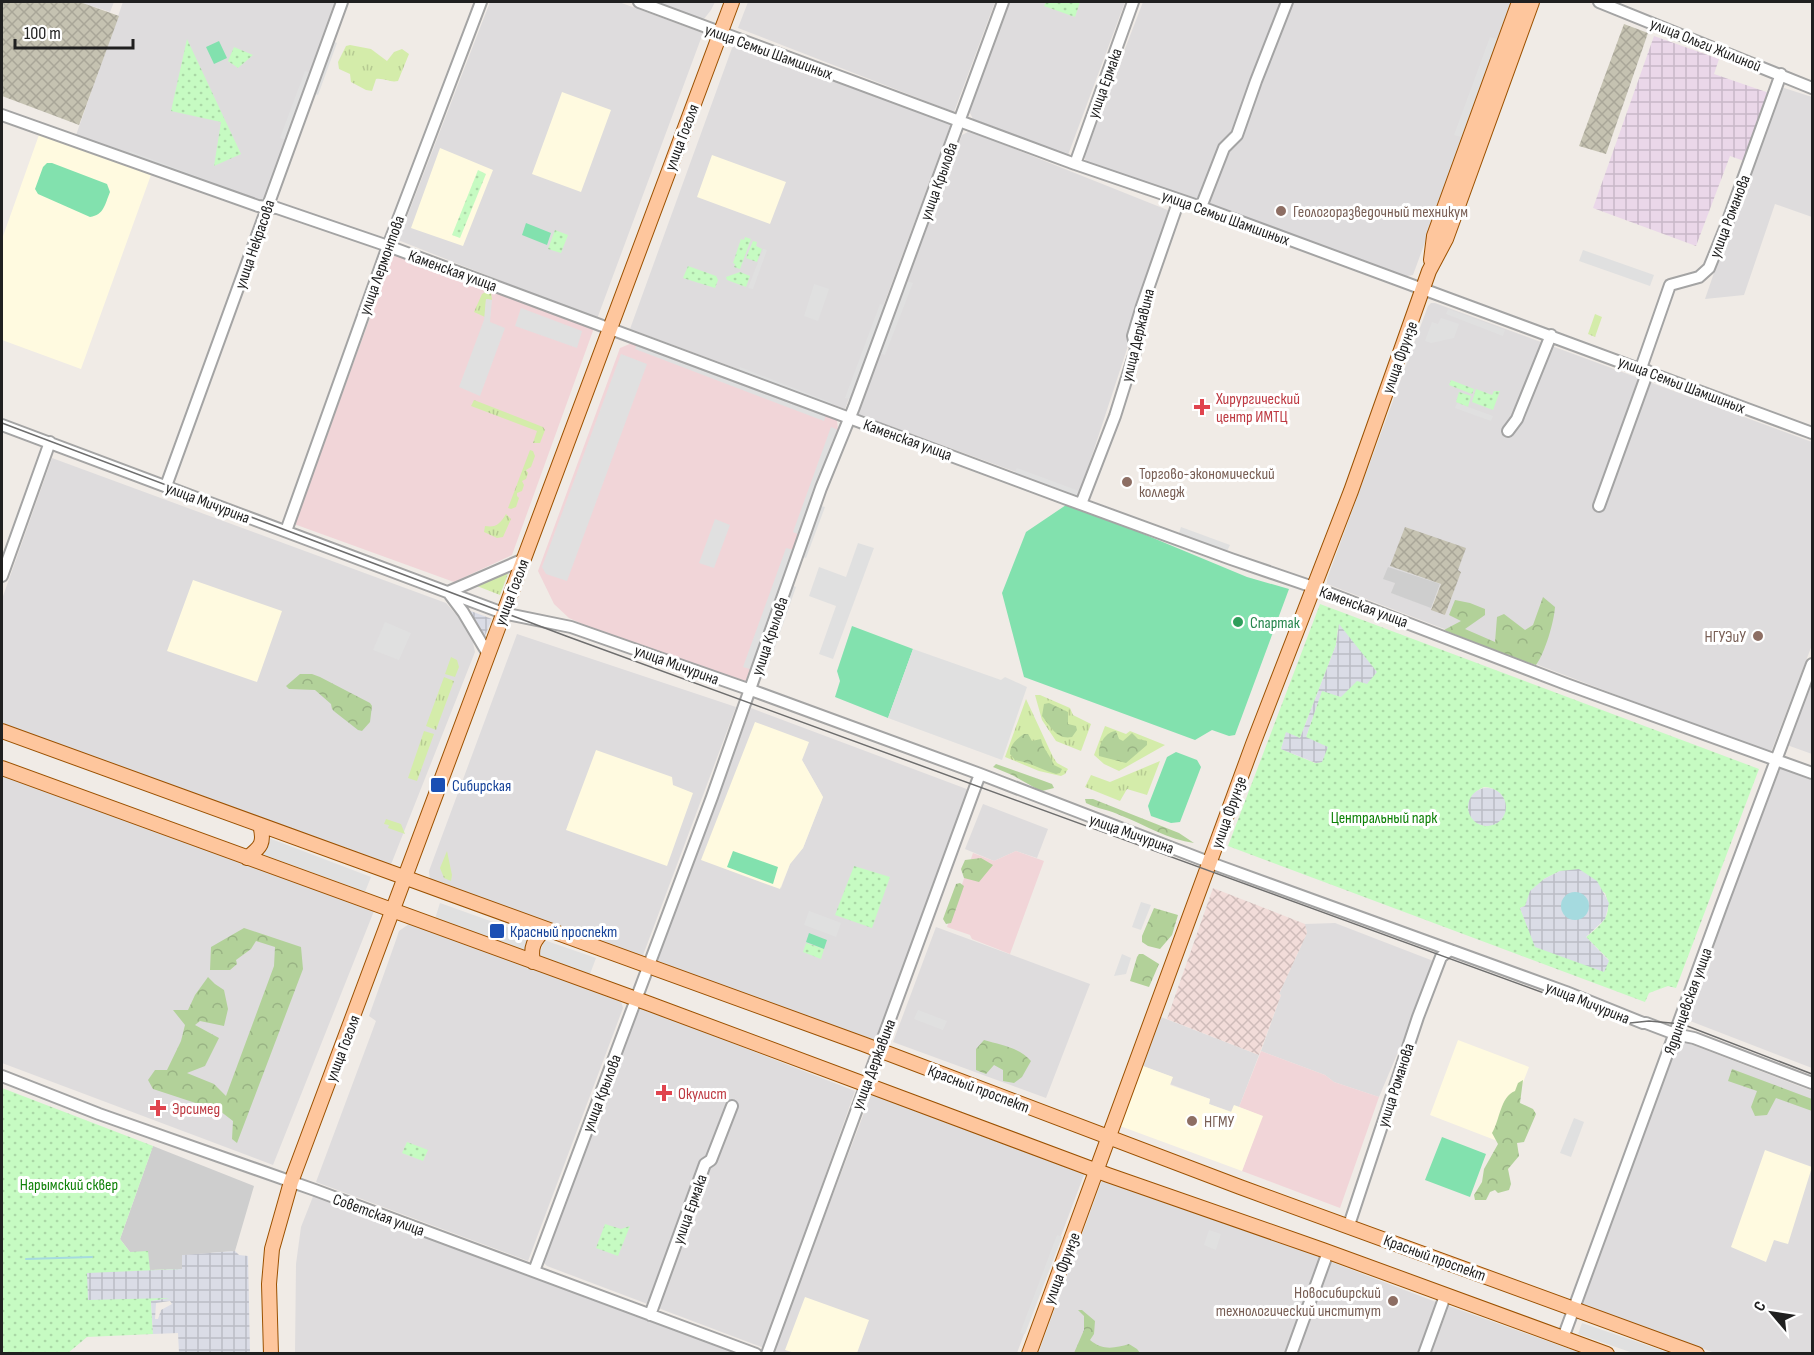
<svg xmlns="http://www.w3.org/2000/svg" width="1814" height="1355" viewBox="0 0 1814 1355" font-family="'Sofia Sans Condensed',sans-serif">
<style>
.residential{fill:#dedcdd;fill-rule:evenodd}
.commercial{fill:#f1d5d8}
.industrial{fill:url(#industrial-grid)}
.education{fill:#fffae0}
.religious{fill:#cecece}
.military{fill:url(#military-cross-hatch)}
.construction{fill:url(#construction-cross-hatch)}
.grass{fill:url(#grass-tufts)}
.forest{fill:url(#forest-crowns)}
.park{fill:url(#park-dots);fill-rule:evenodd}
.pitch{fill:#82e1ae}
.parking{fill:#e0e0e0}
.plaza{fill:url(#plaza-grid);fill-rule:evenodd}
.water{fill:#a5dadf}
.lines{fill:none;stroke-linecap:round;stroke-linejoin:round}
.stream{stroke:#a5dadf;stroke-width:2}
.minor-casing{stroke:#a4a4a4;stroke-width:14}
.major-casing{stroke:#9b5100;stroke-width:16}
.minor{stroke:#fff;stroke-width:10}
.major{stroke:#fec69d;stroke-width:14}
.tram{stroke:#6e6e6e;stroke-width:1.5}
.education-dot{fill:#8d6e63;stroke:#fff;stroke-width:2}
.health-dot{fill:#e0444e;stroke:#fff;stroke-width:2}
.leisure-dot{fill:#2e9e5b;stroke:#fff;stroke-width:2}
.transit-dot{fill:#1a4fb4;stroke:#fff;stroke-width:2}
.labels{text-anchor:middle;stroke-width:6;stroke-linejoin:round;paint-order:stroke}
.street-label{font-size:16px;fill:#202020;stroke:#fff}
.education-label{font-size:16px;fill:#785e54;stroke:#fff;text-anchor:start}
.health-label{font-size:16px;fill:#be3a42;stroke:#fff;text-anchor:start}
.leisure-label{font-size:16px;fill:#27864d;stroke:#fff;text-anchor:start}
.transit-label{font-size:16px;fill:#164399;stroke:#fff;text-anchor:start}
.park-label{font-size:16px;fill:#108209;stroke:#fff}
</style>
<defs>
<pattern id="industrial-grid" width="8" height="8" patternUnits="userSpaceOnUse" patternTransform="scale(1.5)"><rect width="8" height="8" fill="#ead7e9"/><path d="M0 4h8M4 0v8" fill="none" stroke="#c8b8c8"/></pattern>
<pattern id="military-cross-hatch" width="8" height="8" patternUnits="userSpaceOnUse" patternTransform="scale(1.5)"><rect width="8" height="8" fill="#f2dcd9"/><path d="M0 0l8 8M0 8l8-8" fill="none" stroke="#cfbcba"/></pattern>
<pattern id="construction-cross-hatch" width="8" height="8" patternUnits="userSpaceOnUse" patternTransform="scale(1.5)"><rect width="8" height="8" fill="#c5c2b1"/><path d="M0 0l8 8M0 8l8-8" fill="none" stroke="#a9a698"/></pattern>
<pattern id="grass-tufts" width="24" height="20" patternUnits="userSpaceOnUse" patternTransform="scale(1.5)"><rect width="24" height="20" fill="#d4ecaa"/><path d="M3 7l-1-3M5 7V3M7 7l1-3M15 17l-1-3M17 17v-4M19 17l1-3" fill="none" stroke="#b6ca92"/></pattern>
<pattern id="forest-crowns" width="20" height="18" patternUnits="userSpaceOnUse" patternTransform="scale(1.5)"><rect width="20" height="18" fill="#b2d199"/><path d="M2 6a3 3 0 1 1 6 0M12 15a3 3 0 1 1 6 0" fill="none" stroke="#99b384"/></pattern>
<pattern id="park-dots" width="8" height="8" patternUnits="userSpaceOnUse" patternTransform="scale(1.5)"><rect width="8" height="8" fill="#c6fbc2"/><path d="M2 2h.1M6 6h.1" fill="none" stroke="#aad7a6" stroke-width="1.8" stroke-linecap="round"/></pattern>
<pattern id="plaza-grid" width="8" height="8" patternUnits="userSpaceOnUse" patternTransform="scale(1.5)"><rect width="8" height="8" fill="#dadce6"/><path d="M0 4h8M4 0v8" fill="none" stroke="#bbbcc5"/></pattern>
</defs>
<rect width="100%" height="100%" fill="#f0ebe6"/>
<path class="residential" d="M80 2H114L110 12Z
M123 2H339L266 196 261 201 256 203 75 138Z
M490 2H619L703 33 597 319 398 240Z
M654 2H715L711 10 704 19Z
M748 2H995L954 112 738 28Z
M1008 2H1125L1068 155 973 119 969 111 970 103Z
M1143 2H1513L1413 275 1401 277 1086 162 1084 155Z
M736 45 951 124 845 409 630 329 732 48Z
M1778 86 1812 97V217L1775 204 1744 295 1705 299Z
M968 132 975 133 1170 211 1125 355 1079 495 857 414 962 135Z
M1431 303H1435L1812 442V645L1771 752 1768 753 1327 584V579L1428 306ZM1461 571 1445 615 1431 609 1441 584ZM1395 583 1440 584 1431 607 1392 593Z
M52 458 446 603 460 619 472 638 475 652 390 867 2 727V599Z
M517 634 736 707 642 958 430 882 429 871Z
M1812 678V754L1787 745Z
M751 708 972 791 877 1046 655 964ZM755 722 802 760 823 797 803 848 790 864 781 888Z
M1781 766 1812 778V1068L1685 1019Z
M2 771 374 911 273 1165 2 1063Z
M983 804 1048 829 1037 858 1016 851 994 861 965 849Z
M1335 923 1436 962 1379 1097 1334 1082 1325 1075 1261 1051 1281 995 1279 994 1307 933 1305 924Z
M409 924H417L613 996 621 1001 623 1008 528 1261 316 1182 376 1021 369 1016 396 940 399 931Z
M936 927 1090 984 1046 1098 893 1042Z
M640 1007 855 1091 764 1348 547 1266 544 1263 543 1257Z
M1161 1017 1259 1055 1239 1107 1234 1106 1232 1112 1209 1104 1210 1099 1170 1084 1172 1077 1143 1066Z
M1677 1039 1812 1091V1346L1810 1353H1715L1582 1305Z
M872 1092 1085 1172 1017 1353 773 1352Z
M1102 1180 1325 1256 1287 1353 1038 1354Z
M314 1194 739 1353 295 1354 296 1264 301 1227Z
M1329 1261 1436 1302 1418 1353 1296 1354Z
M1449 1306 1581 1353H1431Z"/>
<path class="commercial" d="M394 253 594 328 512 555 454 582 294 524Z
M632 343 837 420 838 430 745 683 604 634 569 618 554 604 538 571 620 348Z
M1016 851 1044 861 1010 954 972 939 970 935 947 927 973 853 994 861Z
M1261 1051 1325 1075 1334 1082 1379 1097 1340 1208 1242 1171 1262 1116 1239 1107Z"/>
<path class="industrial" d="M1654 36 1719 59 1714 74 1772 94 1747 162 1730 156 1696 246 1593 208Z"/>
<path class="education" d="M562 92 611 110 581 192 532 174Z
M40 132 152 172 81 369 2 340V239Z
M440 148 493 170 463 246 411 228Z
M712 155 786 182 770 224 697 197Z
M193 580 282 611 257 682 167 651Z
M755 722 809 742 802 760 823 797 803 848 790 864 780 889 701 860Z
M596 750 672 777 673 785 693 793 667 866 566 830Z
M1458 1040 1529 1067 1500 1142 1430 1115Z
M1143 1066 1173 1077 1170 1085 1210 1099 1209 1104 1231 1112 1234 1105 1263 1116 1242 1171 1120 1126Z
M1765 1150 1812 1167 1788 1244 1774 1240 1766 1262 1731 1247Z
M805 1297 869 1320 857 1353H795L785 1350Z"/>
<path class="religious" d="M1388 567 1440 584 1431 608 1391 593 1395 583 1383 579Z
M153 1146 254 1186 235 1251 183 1255V1269L150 1270 130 1252 120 1239Z"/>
<path class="military" d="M1213 888 1305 924 1307 933 1279 994 1281 995 1259 1055 1167 1019Z"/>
<path class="construction" d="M2 2H80L119 16 79 125 2 96Z
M1624 24 1648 33 1606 154 1579 146Z
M1405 527 1466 548 1458 570 1461 572 1445 615 1431 610 1441 584 1390 566Z"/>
<path class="grass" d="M350 45 371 49 387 61 394 52 402 49 409 54 398 81C390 83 385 78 376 79L372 91 366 90 351 82 350 74 339 69 338 62 346 46Z
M487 291 491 292 492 300 486 299 485 317 474 312 482 294Z
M1595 314 1602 317 1595 337 1588 334Z
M474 400 543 427 545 430 540 443H533L537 431 471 406Z
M530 450 533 451 535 456 531 467 526 470 528 473 526 479 522 481 524 485 522 491 517 493V496L519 498 516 507 511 509 508 508Z
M506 514 511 519 503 537 497 538 484 532 485 526C496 528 500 524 506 514Z
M509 571 500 595 477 586Z
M451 657 457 660 459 667 455 677 445 674Z
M444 677 454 681 436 730 426 726Z
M1035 695H1040L1070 708 1073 715 1091 724 1081 751 1056 741 1042 720Z
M1026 699 1053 757 1057 763 1068 769 1065 774 1061 776 1039 771 1005 757Z
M1105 726 1126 734 1130 731 1165 745 1119 771 1104 764 1094 755Z
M424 731 434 734 417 781 408 778Z
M1160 761 1147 795 1127 789 1120 801 1085 787 1091 775 1110 782Z
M386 819 401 824 405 834 388 828 389 825 384 824Z
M447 851 452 875 451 881 444 878 440 868Z"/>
<path class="forest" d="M1543 597 1555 607C1554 622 1545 653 1536 665L1505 655 1444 630 1461 621 1449 615 1455 600 1470 603 1485 609V615L1465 629 1495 642 1497 617 1504 614 1525 630 1533 625Z
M300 674H312L320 677 370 703 372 706 370 722 362 731 358 730 335 712 332 709 331 704 315 690 289 689 286 686Z
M1049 703 1068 712V724L1076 726 1077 730 1072 737C1057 740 1051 727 1042 716L1044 704Z
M1116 731 1119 739 1123 741 1132 733 1138 739 1147 741V745L1126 763 1099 756C1098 745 1105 732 1116 731Z
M1024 734H1028L1032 741 1041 739C1043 749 1050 755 1054 765L1062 769 1060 773 1056 774C1042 770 1029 762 1015 760L1010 754C1010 744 1017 739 1024 734Z
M996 764 1044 781 1052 784 1054 788 1042 791 1037 789 1012 775 993 767Z
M1085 799H1093L1179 833 1194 843C1169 840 1145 825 1122 816 1110 810 1098 809 1086 803Z
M981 858 993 865 979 882 964 878 961 869 965 860Z
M960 883 964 886 951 923 946 924 943 919 956 884Z
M1154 908 1178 915 1172 935 1160 949 1148 946 1142 942V936Z
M244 928 301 947 303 969 237 1143 232 1139 233 1121 220 1111 153 1089 148 1080 155 1070H167L181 1041 185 1025 173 1010H188L195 995 208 977 215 984 224 990 228 1009 224 1026 200 1021 195 1025 219 1038 205 1066 187 1073 214 1084 226 1096 274 966 275 947 256 941 251 949 236 960 237 964 230 970H210L211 947Z
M1139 954H1143L1159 964 1149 987 1130 981 1137 957Z
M984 1040C1001 1045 1018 1047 1031 1061L1022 1077 1014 1083 1003 1081V1070L994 1065 986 1074 976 1070V1049Z
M1732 1069 1812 1099V1111L1776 1098 1767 1115 1755 1116 1751 1107 1757 1091 1728 1081Z
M1523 1080 1520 1103 1533 1109 1536 1114 1524 1142 1517 1143 1519 1156 1508 1169 1511 1184 1509 1190 1498 1193 1495 1190 1490 1192 1486 1200H1475L1474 1195 1482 1182 1484 1169 1498 1144 1492 1133C1500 1120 1500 1097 1515 1091L1518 1083Z
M1078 1310H1082L1095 1321 1094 1334 1090 1340C1103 1351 1115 1348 1129 1344L1137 1349 1140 1353H1074L1084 1330V1316Z"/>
<path class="park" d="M1046 2H1080L1075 17 1044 6Z
M187 39 241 154 214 166 221 122 171 111Z
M234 47 253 55 238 68 228 61Z
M478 170 486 174 460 238 452 235Z
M555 230 568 235 561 253 548 249Z
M745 237 751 239 740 269 734 267 735 264 733 263 741 239 744 240Z
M753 241 757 242 756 246 762 249 757 262 746 258Z
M688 266 716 276 718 280 715 288 683 278Z
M740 272 750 276 746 287 727 280 726 277Z
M1451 380 1474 389 1472 394 1449 385Z
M1476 389 1492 395 1494 391H1500L1493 410 1472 402Z
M1459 392 1471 396 1468 407 1456 402Z
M1320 604 1759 769 1676 988 1668 986 1649 993 1645 1002 1228 846ZM1338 628 1341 697 1322 690 1306 737 1322 762 1315 763 1281 749 1286 733 1300 738 1336 645ZM1484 787C1498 788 1501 794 1506 806L1502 819 1487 826C1464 823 1463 795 1484 787ZM1560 871 1605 893C1614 915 1602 924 1586 937L1609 960 1536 947 1520 908 1525 906 1544 879Z
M854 866 890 877 872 928 835 915Z
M806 943 824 949 821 959 803 952Z
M2 1088 153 1146 120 1239 130 1252 148 1251 150 1270 183 1269V1297L151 1301 153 1334 87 1337 68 1353H2Z
M407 1142 428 1150 423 1161 402 1153Z
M605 1224 621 1229 630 1226 618 1256 596 1248Z"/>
<path class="pitch" d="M219 41 227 58 214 64 206 47Z
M47 163H52L107 184 110 192C105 204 104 215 90 217L38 194 35 189 43 167Z
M526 223 551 233 547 245 522 235Z
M1069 503 1247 577 1289 589 1235 735 1229 736 1212 730 1195 740 1024 677 1002 593 1026 532Z
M852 626 913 649 888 718 835 697 840 681 837 671Z
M1176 752 1197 760 1201 767 1180 822 1171 823 1151 816 1148 806 1167 757Z
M733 851 778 867 773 884 727 867Z
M809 933 827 940 824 949 806 942Z
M1442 1137 1486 1154 1470 1197 1425 1180Z"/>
<path class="parking" d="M1490 37 1497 39 1461 137 1454 135Z
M332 41 337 43 318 95 313 93Z
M305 71 310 73 286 140 280 138Z
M130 151 252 197 251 201 128 156Z
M763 249 767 250 753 289 748 288Z
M1583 250 1654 275 1650 286 1579 261Z
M906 281 913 283 885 355 879 353Z
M814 284 829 289 818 321 804 316Z
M486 299 492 300 490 322 505 328 480 396 459 387 484 320Z
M880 304 885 306 850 399 845 398Z
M521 308 582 331 577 348 515 326Z
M1448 309 1505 330 1503 336 1446 314Z
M1441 318 1459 324 1454 338 1431 343 1425 341 1432 322 1438 324Z
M637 344 826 415 824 421 635 349Z
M621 354 647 364 567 581 546 574 542 567Z
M740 367 832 403 830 408 738 374Z
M1457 403 1493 416 1491 421 1455 408Z
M831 427 838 430 800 535 793 532Z
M1017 468 1079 491 1077 498 1014 474Z
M818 505 825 507 806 558 800 556Z
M715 519 730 525 714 568 699 563Z
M1181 527 1230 545 1227 551 1179 533Z
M858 543 874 548 833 659 819 654 836 606 809 596 819 567 846 577Z
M786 548 794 550 750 669 743 667Z
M789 584 796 587 768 667 762 665Z
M385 622 411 633 399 660 373 650Z
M913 649 1001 680 1005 677 1027 687 1002 760 888 718Z
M269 838 371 877 365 892 262 854Z
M1141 902 1151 905 1141 930 1132 927Z
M440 903 530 935 524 951 435 919Z
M809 911 841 923 836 937 804 925Z
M544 940 596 958 590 974 539 956Z
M1122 954 1131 958 1126 974 1114 976Z
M918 1010 947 1021 943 1030 914 1019Z
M1574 1118 1584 1122 1571 1157 1560 1153Z
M1209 1230 1221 1234 1216 1250 1204 1245Z
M1057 1235 1062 1237 1025 1334 1020 1333Z
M1582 1323 1670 1353H1633L1578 1334Z"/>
<path class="plaza" d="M468 610 492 619 484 638Z
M1339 624 1377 672 1367 684 1357 681 1341 697 1322 691 1306 737 1328 747 1322 762 1316 763 1281 749 1286 732 1300 738 1336 645Z
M1468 807a19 19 0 1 1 38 0a19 19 0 1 1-38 0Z
M1579 869 1597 881 1609 903 1605 919 1586 937 1609 961 1604 972 1535 947 1520 908 1525 906 1530 891 1544 879 1560 871Z
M235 1251 239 1255 248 1256 250 1353H179L178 1333 153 1334 151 1301 170 1298 88 1300 87 1273 182 1269V1255ZM170 1301 172 1304 161 1310 158 1319H155L156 1303Z"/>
<path class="water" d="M1561 906a14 14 0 1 1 28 0a14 14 0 1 1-28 0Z"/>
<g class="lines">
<path class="stream" d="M26 1259 92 1257"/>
<g class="minor-casing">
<path id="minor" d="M639 2 1075 164 1201 207 1812 433
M1599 2 1812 88
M2 115 258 206 277 208 388 246 1064 498 1231 559 1313 587 1566 684 1812 773
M1075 164 1133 2
M1201 207 1224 148 1237 135 1256 81 1287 2
M1641 368 1670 285 1699 277 1709 268 1726 226 1781 74
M2 425 503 613 571 627 751 690 980 774 1219 866 1566 992 1643 1023H1646L1675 1034 1694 1038 1812 1083
M1508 431 1517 419 1551 335
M166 486 342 2
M1081 504 1115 416 1136 349 1133 336 1142 306 1179 200
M1599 506 1648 371
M286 531 388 246 481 2
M2 576 50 442
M488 654 463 612 448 592 524 559
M2 1076 99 1114 315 1190 756 1354
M1349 1225 1418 1017 1441 957 1450 950
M534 1271 712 797 821 488 854 407 1003 2
M650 1315 705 1164 711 1160 732 1106
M1563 1338 1721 907 1812 664
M767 1354 980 774
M1291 1354 1328 1252
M1424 1354 1445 1296"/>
</g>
<g class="major-casing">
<path id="major" d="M1431 260 1434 236 1519 2
M2 731 863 1044 1240 1187 1697 1354
M2 768 650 1004 1108 1175 1323 1250 1607 1354
M247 858C261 847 265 843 260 825
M533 962C530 947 534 940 545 929
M271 1354 269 1284 272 1249 291 1182 732 2
M1029 1354 1253 744 1351 491 1429 271 1446 239 1532 2"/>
</g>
<use href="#minor" class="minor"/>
<use href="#major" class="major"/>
<path class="tram" d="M2 423 566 636 1563 1000 1630 1023 1649 1021 1682 1024 1812 1074"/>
</g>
<g class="education-dot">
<circle cx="1281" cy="211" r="6"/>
<circle cx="1127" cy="482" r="6"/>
<circle cx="1758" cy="636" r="6"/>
<circle cx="1192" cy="1121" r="6"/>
<circle cx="1393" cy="1301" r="6"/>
</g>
<g class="health-dot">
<path d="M1199 398h6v6h6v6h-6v6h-6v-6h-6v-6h6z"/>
<path d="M661 1084h6v6h6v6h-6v6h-6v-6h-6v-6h6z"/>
<path d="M155 1099h6v6h6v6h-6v6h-6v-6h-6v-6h6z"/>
</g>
<circle class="leisure-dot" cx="1238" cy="622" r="6"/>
<g class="transit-dot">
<rect x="430" y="777" width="16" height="16" rx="3"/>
<rect x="489" y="923" width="16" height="16" rx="3"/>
</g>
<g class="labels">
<g class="street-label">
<text transform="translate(1706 44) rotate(22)" y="6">улица Ольги Жилиной</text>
<text transform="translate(769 51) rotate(20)" y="6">улица Семьи Шамшиных</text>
<text transform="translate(1104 83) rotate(-70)" y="6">улица Ермака</text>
<text transform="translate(681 137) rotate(-69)" y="6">улица Гоголя</text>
<text transform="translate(938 181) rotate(-70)" y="6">улица Крылова</text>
<text transform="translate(1729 216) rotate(-69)" y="6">улица Романова</text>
<text transform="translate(1226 217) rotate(20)" y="6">улица Семьи Шамшиных</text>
<text transform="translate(254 244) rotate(-71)" y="6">улица Некрасова</text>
<text transform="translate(381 265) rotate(-70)" y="6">улица Лермонтова</text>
<text transform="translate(453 270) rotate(20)" y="6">Каменская улица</text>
<text transform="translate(1137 335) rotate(-76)" y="6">улица Державина</text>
<text transform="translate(1399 357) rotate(-70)" y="6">улица Фрунзе</text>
<text transform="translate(1682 384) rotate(21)" y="6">улица Семьи Шамшиных</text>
<text transform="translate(908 439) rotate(20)" y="6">Каменская улица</text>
<text transform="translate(208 502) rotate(21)" y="6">улица Мичурина</text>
<text transform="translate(511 592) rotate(-69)" y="6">улица Гоголя</text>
<text transform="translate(1364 606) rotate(20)" y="6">Каменская улица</text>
<text transform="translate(769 636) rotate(-71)" y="6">улица Крылова</text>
<text transform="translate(677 664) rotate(20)" y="6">улица Мичурина</text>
<text transform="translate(1228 812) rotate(-70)" y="6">улица Фрунзе</text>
<text transform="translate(1132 833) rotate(20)" y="6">улица Мичурина</text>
<text transform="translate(1687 1001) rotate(-70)" y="6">Ядринцевская улица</text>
<text transform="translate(1588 1002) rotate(22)" y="6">улица Мичурина</text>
<text transform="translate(342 1048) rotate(-69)" y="6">улица Гоголя</text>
<text transform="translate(873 1064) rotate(-69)" y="6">улица Державина</text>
<text transform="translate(1395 1085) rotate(-72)" y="6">улица Романова</text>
<text transform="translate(979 1088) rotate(21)" y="6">Красный проспект</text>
<text transform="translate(601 1093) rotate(-69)" y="6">улица Крылова</text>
<text transform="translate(689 1209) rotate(-70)" y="6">улица Ермака</text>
<text transform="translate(379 1214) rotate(20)" y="6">Советская улица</text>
<text transform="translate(1435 1257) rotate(20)" y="6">Красный проспект</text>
<text transform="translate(1061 1268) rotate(-69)" y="6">улица Фрунзе</text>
</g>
<g class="education-label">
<text x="1293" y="217">Геологоразведочный техникум</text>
<text x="1139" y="479">Торгово-экономический<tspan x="1139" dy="18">колледж</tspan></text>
<text x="1746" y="642" text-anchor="end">НГУЭиУ</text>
<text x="1204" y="1127">НГМУ</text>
<text x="1381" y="1298" text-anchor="end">Новосибирский<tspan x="1381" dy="18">технологический институт</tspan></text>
</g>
<g class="health-label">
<text x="1216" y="404">Хирургический<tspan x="1216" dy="18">центр ИМТЦ</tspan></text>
<text x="678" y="1099">Окулист</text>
<text x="172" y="1114">Эрсимед</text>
</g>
<g class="leisure-label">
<text x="1250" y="628">Спартак</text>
</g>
<g class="transit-label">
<text x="452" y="791">Сибирская</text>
<text x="510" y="937">Красный проспект</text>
</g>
<g class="park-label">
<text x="1384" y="823">Центральный парк</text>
<text x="69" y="1190">Нарымский сквер</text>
</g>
</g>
<rect width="1814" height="1355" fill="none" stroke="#202020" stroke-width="6"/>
<g transform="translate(1772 1313) rotate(299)" stroke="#ffffff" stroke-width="4.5" paint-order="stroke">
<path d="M0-4.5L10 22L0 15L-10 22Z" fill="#202020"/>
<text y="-9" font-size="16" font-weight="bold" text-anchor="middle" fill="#202020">С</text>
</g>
<path d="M15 39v9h118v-9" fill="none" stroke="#202020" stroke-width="3"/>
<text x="24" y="39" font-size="18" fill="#202020" stroke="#ffffff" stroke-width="4.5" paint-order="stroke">100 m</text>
</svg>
